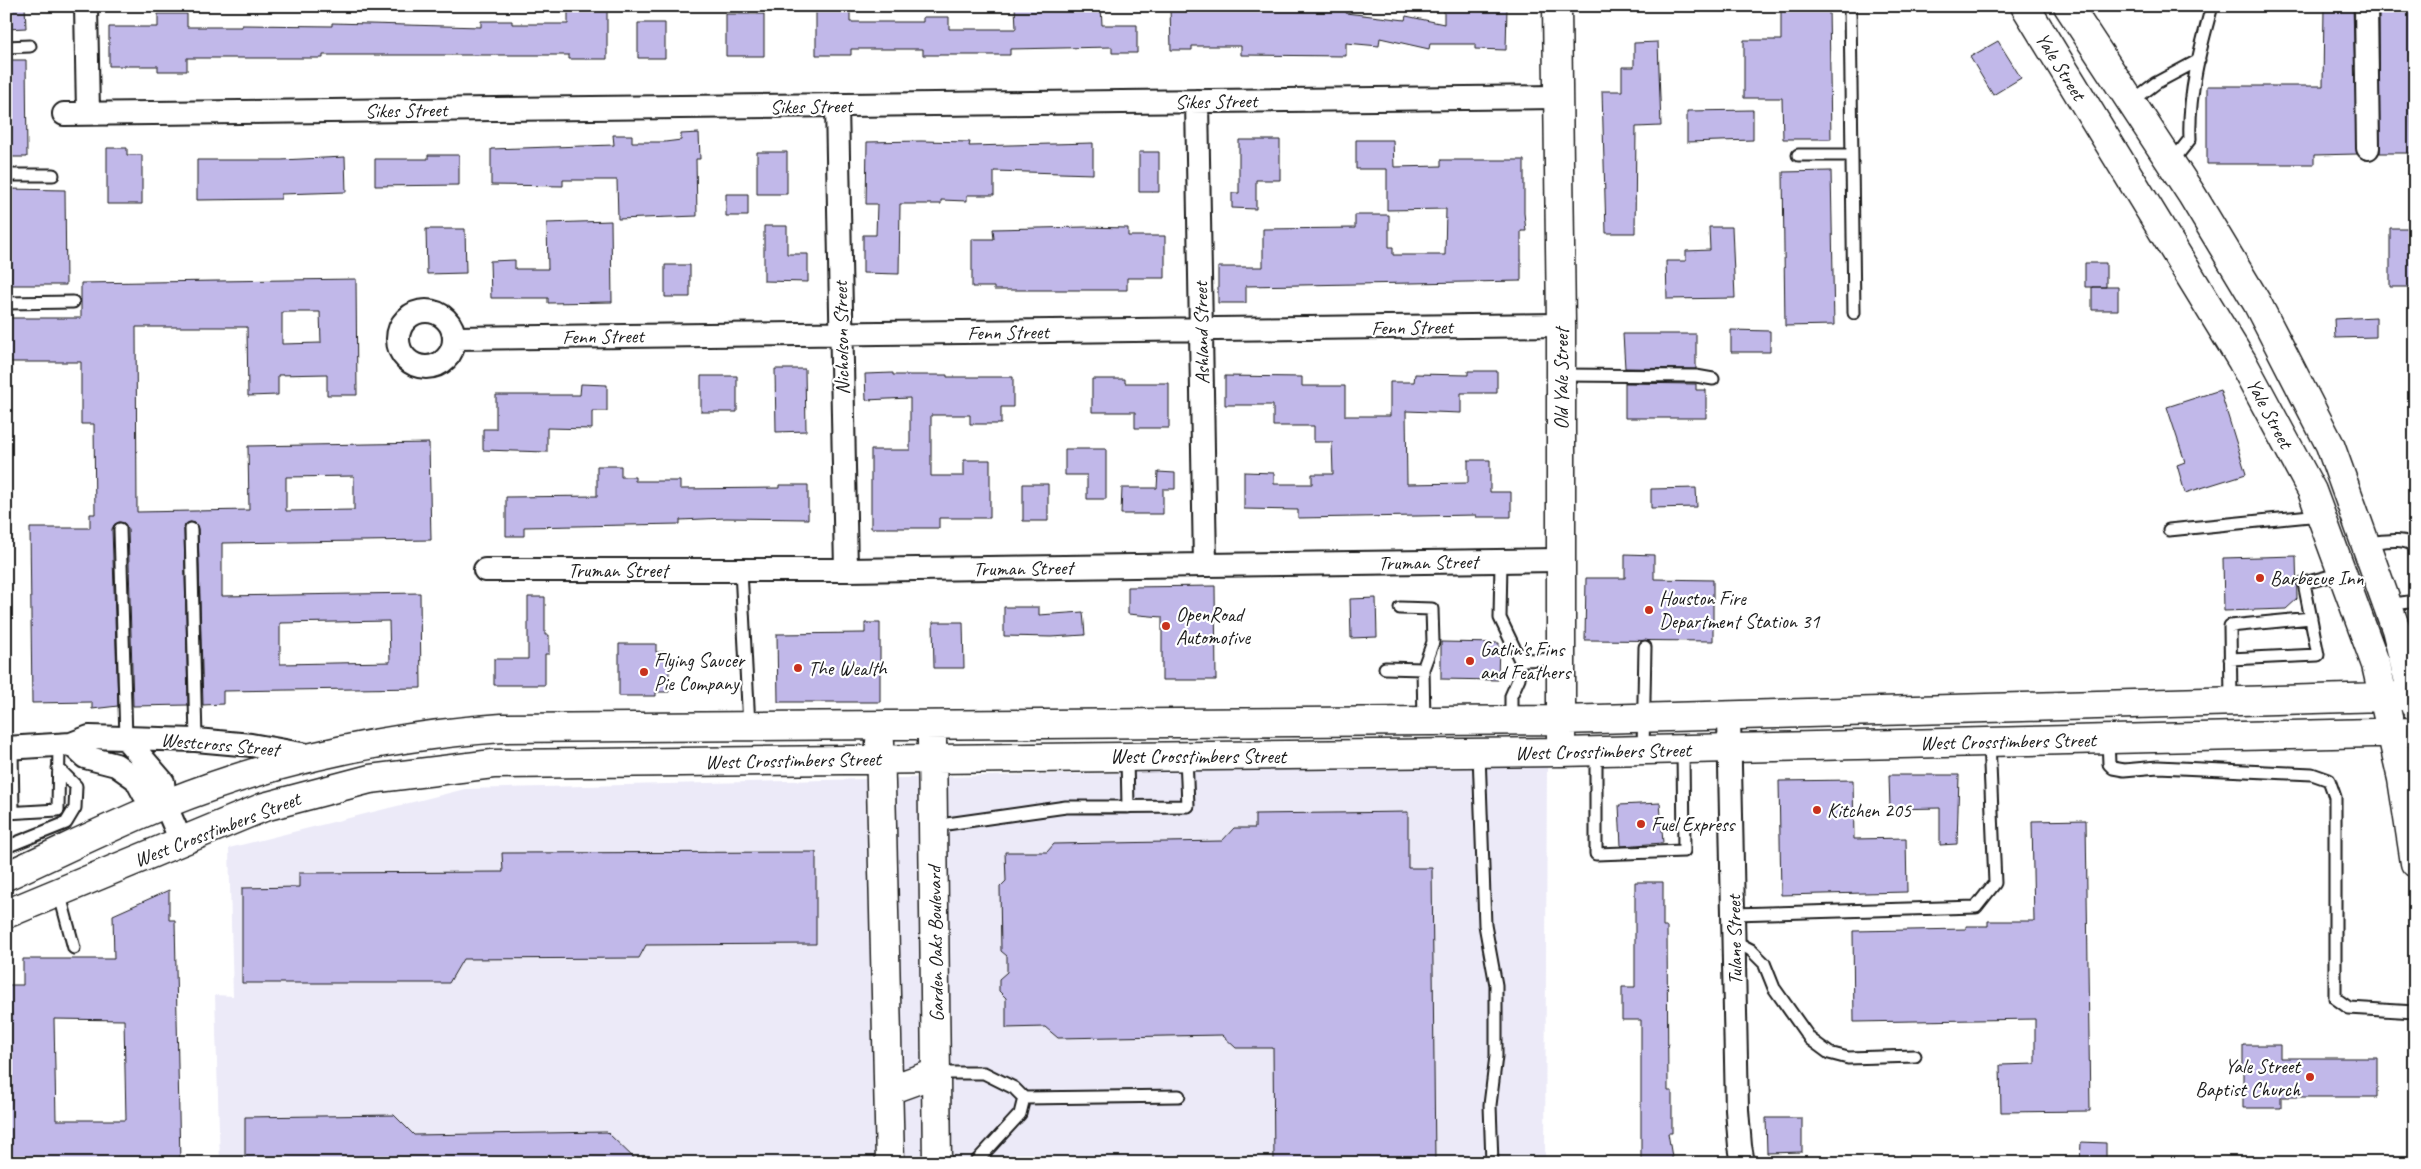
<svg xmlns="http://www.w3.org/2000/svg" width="2421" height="1169" viewBox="0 0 2421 1169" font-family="Caveat,sans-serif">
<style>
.built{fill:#eceaf8}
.building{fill:#c1b8e9;stroke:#1c1c1c;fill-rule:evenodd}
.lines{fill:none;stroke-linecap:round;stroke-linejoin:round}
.lane-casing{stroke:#1c1c1c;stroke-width:15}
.street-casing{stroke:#1c1c1c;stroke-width:26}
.secondary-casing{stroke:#1c1c1c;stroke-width:31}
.lane{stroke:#fff;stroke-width:11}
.street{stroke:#fff;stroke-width:22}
.secondary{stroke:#fff;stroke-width:28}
.poi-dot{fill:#c8321e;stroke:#fff;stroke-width:2}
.labels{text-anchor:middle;stroke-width:4.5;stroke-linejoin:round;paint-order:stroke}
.street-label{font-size:20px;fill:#1c1c1c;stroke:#fff}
.poi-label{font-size:20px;fill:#1c1c1c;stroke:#fff;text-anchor:start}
</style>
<rect width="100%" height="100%" fill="#fff"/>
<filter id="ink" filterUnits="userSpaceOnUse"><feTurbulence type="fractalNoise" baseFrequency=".02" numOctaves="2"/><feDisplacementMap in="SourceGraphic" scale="10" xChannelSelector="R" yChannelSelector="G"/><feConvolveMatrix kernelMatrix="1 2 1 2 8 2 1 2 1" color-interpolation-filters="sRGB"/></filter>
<g filter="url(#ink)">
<path class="built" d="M1547 762 1545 1163H220L215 995 233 996 229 848 465 789Z"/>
<path class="building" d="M6 6H25L26 28 6 29Z
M568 6H607V59H569V55H323V58H187V71H158V66H109V27H158V14H187V27H242V25L332 26V23L481 27V21H512V24H568Z
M816 6H850V22H923V17H949V29H1016L1015 6H1101L1102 25H1137V53H1112V47L1010 49V55H923V49H851V55H816Z
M1170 6H1346V13L1405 20 1406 16 1444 24V7H1507L1506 50 1475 49V44H1430L1429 49 1380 38 1379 46 1346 43V56L1241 55V46H1192V50H1171Z
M2324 6H2353L2357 154 2314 155V164H2207V86H2323Z
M1781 7H1829L1831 139H1783L1782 98H1744V40H1781Z
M2379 11H2412V67H2410L2412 153H2380Z
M726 14H764V56H726Z
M638 23H665V58H638Z
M1998 41 2021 78 1993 95 1970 57Z
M1658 42 1661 126 1636 127 1635 233H1606L1602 91H1622V67H1634V43Z
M6 60H26L27 157H7Z
M1753 110V140L1687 142V111Z
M699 133 700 159H696L697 216 618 219 617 180H563V186L491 185V149L614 145 613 135H632V142H665L681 140V134Z
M1239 140H1280V180H1256V209L1232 208V193H1239Z
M1356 140H1393L1394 167 1441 166V160H1524V213L1526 231H1521V281L1246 286V303H1218V267H1263V229L1355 228V215H1389V247H1393V255H1445L1446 209 1387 210V169H1356Z
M921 141 970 142 969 146 1093 143V174L994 171V195H967V201L941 200V204H900L899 274 863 273V235H876L877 204H866L867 142Z
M107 148H127V155H142V204H107Z
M757 152H787V194H757Z
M1139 152H1159V192H1139Z
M428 155H459V185L375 186V159H428Z
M345 157 346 192 281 194V199L197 200V160H281Z
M1831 171 1834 325 1785 326 1783 172Z
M8 189 65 190 66 285H10V275H6V200Z
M726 194H748V216H726Z
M611 221 612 302 548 303V298H491L490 261 515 260V269H548L547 223Z
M764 226H787V254H808V282L764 281Z
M1085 227 1128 228V236H1165V278H1127V290H994V287H972V239H994L993 229Z
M1709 227H1732L1735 298 1667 299 1666 261H1686V251L1710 250Z
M2390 228H2415V287H2390Z
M426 229H465L466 273 427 274Z
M2085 263H2106V287H2085Z
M665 265H690V297H665Z
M356 279 357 395H327V374L278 375V395L248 396 247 327H136L137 512 249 510 248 446 429 443 431 540 222 543V596L420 593 421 688 223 691V704L203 705 198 529 195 523 190 522 185 525 184 529 188 705 133 706 128 529 124 523 119 522 114 525 112 529 118 706 92 709V702L32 703 30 528H90V514H95L94 424H81V362H6V318H81V283ZM282 312H320L321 343 282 344ZM354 476V510L286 511V477ZM389 621 390 662 280 664V623Z
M2092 287H2118V310H2092Z
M2376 317V337L2335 338 2334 319Z
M1731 330 1770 331V352H1731Z
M1623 334H1696V369L1625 368Z
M775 369H805L806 431 776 432Z
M1468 371H1497V393H1461V413L1406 411 1407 484 1468 483V460H1490V492H1511V517H1476V515L1298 518V510L1244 509V472L1274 473V484H1312V474H1333L1332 442H1314V426H1273V405H1225V376L1302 377V386H1345V416H1390V382H1414L1415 374 1468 375Z
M893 373V375H947V377H1013V407H1001V424H970V415H931V476H964V460H990V518H939V528H871V450H910V398L866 400 865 374Z
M701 376H737V412H701Z
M1092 379H1125V383H1169V428H1135V412H1092Z
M1625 383 1696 384V390H1706V418H1625Z
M581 384 607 385V411H592V429L547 428V452L483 450V429H496V395H580Z
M2220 390 2246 474 2185 493 2177 465 2185 462 2167 407Z
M1065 449H1106V499H1087V475H1065Z
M597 466H621V477H635V481H680V489L779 488V485H808V519L726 518 680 520V524L524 527V536H506V497L597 496Z
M1158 472 1175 473V489H1163V514H1121L1122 488H1157Z
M1023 484H1048V521H1023Z
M1696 488 1697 507 1651 508V489Z
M1625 554 1654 555V579L1713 580V641L1585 640 1586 578H1625Z
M2296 556 2297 599 2286 609 2224 611 2223 558Z
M1215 586 1216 680H1162V617L1128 614V587Z
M528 597H545V635H549V654H545V685H494V659H528Z
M1376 598 1377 637 1351 638 1350 599Z
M1004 607H1039V615L1083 612 1085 635 1051 637 1004 636Z
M933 622H963L964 668H934Z
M865 623H880V702H778L777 634 865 633Z
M1441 642 1499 643 1498 680 1441 679Z
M619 644H656V652H669V692H656V696H619Z
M1889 775H1959L1957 844 1940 845V808L1890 809Z
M1853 780 1854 839 1906 838 1907 892 1781 895 1779 781Z
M1660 803 1663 843 1621 846 1619 805Z
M1408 812V868H1432L1435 1163H1274L1273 1048H1236L1222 1035 1058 1038 1045 1027 1006 1028V998L999 991V979L1007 972V956L1001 951 1000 887 1006 881 1005 852H1047L1054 844 1222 841 1234 828H1255V814Z
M2086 820 2090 1111 2001 1112 2000 1065 2035 1064V1019L1854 1022 1853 931 1966 929V926H1988V921H2034L2032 821Z
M816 852V944L646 945 639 958 463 959 449 983H242V888L299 887V873L503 872 502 853Z
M1635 882H1663V927H1667L1668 1091H1672V1133H1668L1673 1163H1641V1020H1622V987H1635Z
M169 890V920H175L180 1163H6V985H23V959H114L113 915ZM54 1019 124 1020 126 1120H56Z
M2243 1045H2280V1058H2377V1097H2281V1108H2243Z
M394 1115 414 1135 607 1132 639 1163H245V1117Z
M1766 1118H1802V1152L1767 1153Z
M2081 1142 2106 1143V1163H2080Z"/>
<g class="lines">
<g class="lane-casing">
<path id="lane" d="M1850 6 1854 313
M6 47 30 46
M2131 102 2156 83 2199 60
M1798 155H1852
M2171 163 2190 139C2188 95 2200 49 2212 6
M6 175H53
M6 303 73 302
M1561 375 1696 376 1713 379
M120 529 126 739
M191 529 196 740
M2169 530 2320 515
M2367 543C2381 542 2404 536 2415 547
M1501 561 1500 618 1520 660 1561 659
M741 570 749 726
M2388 605 2415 601
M1400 608 1432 609 1433 642 1423 669
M2230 659 2318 655 2304 583 2342 573
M1385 668 1423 669 1424 721
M2231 701 2230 626 2311 618
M1511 720V696L1519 678 1520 660
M2108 739 2109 764 2113 768 2124 770 2158 767 2312 774 2329 780 2335 797V998L2349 1008 2415 1012
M12 748 13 812
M1643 750 1645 647
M1596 752V854L1684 851 1683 749
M1479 753 1485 925 1496 985V1056L1490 1105 1492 1163
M1127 756 1128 807
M6 813 58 810 59 745
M933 826 1066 807 1188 806 1186 756
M6 847 66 823 75 808 76 786 58 768
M59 892 74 948
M1734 914 1976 907 1995 883 1989 741
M1734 941 1751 950 1764 963 1774 988 1810 1039 1829 1053 1848 1058 1915 1056
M936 1073H984L1014 1088 1024 1098 1020 1114 975 1163
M1024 1098 1179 1096"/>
</g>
<g class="street-casing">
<path id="street" d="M86 6 88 113
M2366 6 2368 148
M1197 101 1205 565
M837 105 846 570
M64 114 1557 97
M398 339a28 28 0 1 1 56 0a28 28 0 1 1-56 0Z
M454 338 1561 325
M485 570H846L1561 560
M1729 717 1737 1110 1740 1146 1743 1163
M126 739 163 782 165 804 181 841
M71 744 85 757 116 765 136 779 144 794 165 804
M6 748 71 744 89 737 196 740 251 745 313 756"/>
</g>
<g class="secondary-casing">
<path id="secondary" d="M1557 6 1561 325V737
M2025 6 2242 361 2312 491 2376 665 2402 779 2415 863
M2068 6 2192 195 2257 303 2330 445 2396 629 2415 706
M932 739 937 1163
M880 742 890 1163
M6 876C59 852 111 826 165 804 272 761 387 736 502 728L1561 720 2383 697 2415 695
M6 914 264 807 370 779 493 764 1561 752 2415 732
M889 1090 936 1073"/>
</g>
<use href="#lane" class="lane"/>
<use href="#street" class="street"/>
<use href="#secondary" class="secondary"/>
</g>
</g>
<g class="poi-dot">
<circle cx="2260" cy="578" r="5"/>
<circle cx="1649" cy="610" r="5"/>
<circle cx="1166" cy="626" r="5"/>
<circle cx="1470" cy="661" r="5"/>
<circle cx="798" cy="668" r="5"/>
<circle cx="644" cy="672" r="5"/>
<circle cx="1817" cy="810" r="5"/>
<circle cx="1641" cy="824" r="5"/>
<circle cx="2310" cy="1077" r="5"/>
</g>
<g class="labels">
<g class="street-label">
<text transform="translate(2061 66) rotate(58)" y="7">Yale Street</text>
<text transform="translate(1216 101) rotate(-1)" y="7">Sikes Street</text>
<text transform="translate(811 106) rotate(-1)" y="7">Sikes Street</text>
<text transform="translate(406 110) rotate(-1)" y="7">Sikes Street</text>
<text transform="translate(1412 327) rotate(-1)" y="7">Fenn Street</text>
<text transform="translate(1008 332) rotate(-1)" y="7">Fenn Street</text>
<text transform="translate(1201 333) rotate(-91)" y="7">Ashland Street</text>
<text transform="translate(603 336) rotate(-1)" y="7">Fenn Street</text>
<text transform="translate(841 338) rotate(-91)" y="7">Nicholson Street</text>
<text transform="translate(1561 379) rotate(-90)" y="7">Old Yale Street</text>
<text transform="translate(2270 413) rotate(62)" y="7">Yale Street</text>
<text transform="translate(1428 562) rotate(-1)" y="7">Truman Street</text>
<text transform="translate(1023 568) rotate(-1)" y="7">Truman Street</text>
<text x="618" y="577">Truman Street</text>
<text transform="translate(2008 741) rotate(-1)" y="7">West Crosstimbers Street</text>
<text transform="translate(220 744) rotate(5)" y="7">Westcross Street</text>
<text transform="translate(1603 751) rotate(-1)" y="7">West Crosstimbers Street</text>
<text x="1198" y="763">West Crosstimbers Street</text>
<text transform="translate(793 760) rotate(-1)" y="7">West Crosstimbers Street</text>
<text transform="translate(217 829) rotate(-21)" y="7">West Crosstimbers Street</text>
<text transform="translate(1734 940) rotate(-91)" y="7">Tulane Street</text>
<text transform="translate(935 944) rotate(-91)" y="7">Garden Oaks Boulevard</text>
</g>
<g class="poi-label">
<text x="2270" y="585">Barbecue Inn</text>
<text x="1659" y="605">Houston Fire<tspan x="1659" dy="23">Department Station 31</tspan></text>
<text x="1176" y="621">OpenRoad<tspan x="1176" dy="23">Automotive</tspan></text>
<text x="1480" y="656">Gatlin's Fins<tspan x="1480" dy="23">and Feathers</tspan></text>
<text x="654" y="667">Flying Saucer<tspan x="654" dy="23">Pie Company</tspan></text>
<text x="808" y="675">The Wealth</text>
<text x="1827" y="817">Kitchen 205</text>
<text x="1651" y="831">Fuel Express</text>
<text x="2300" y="1073" text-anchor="end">Yale Street<tspan x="2300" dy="23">Baptist Church</tspan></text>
</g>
</g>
<rect width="2421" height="1169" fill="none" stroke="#fff" stroke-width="25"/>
<rect x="12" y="12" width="2396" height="1144" fill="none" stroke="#1c1c1c" stroke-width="2" filter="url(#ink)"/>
</svg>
